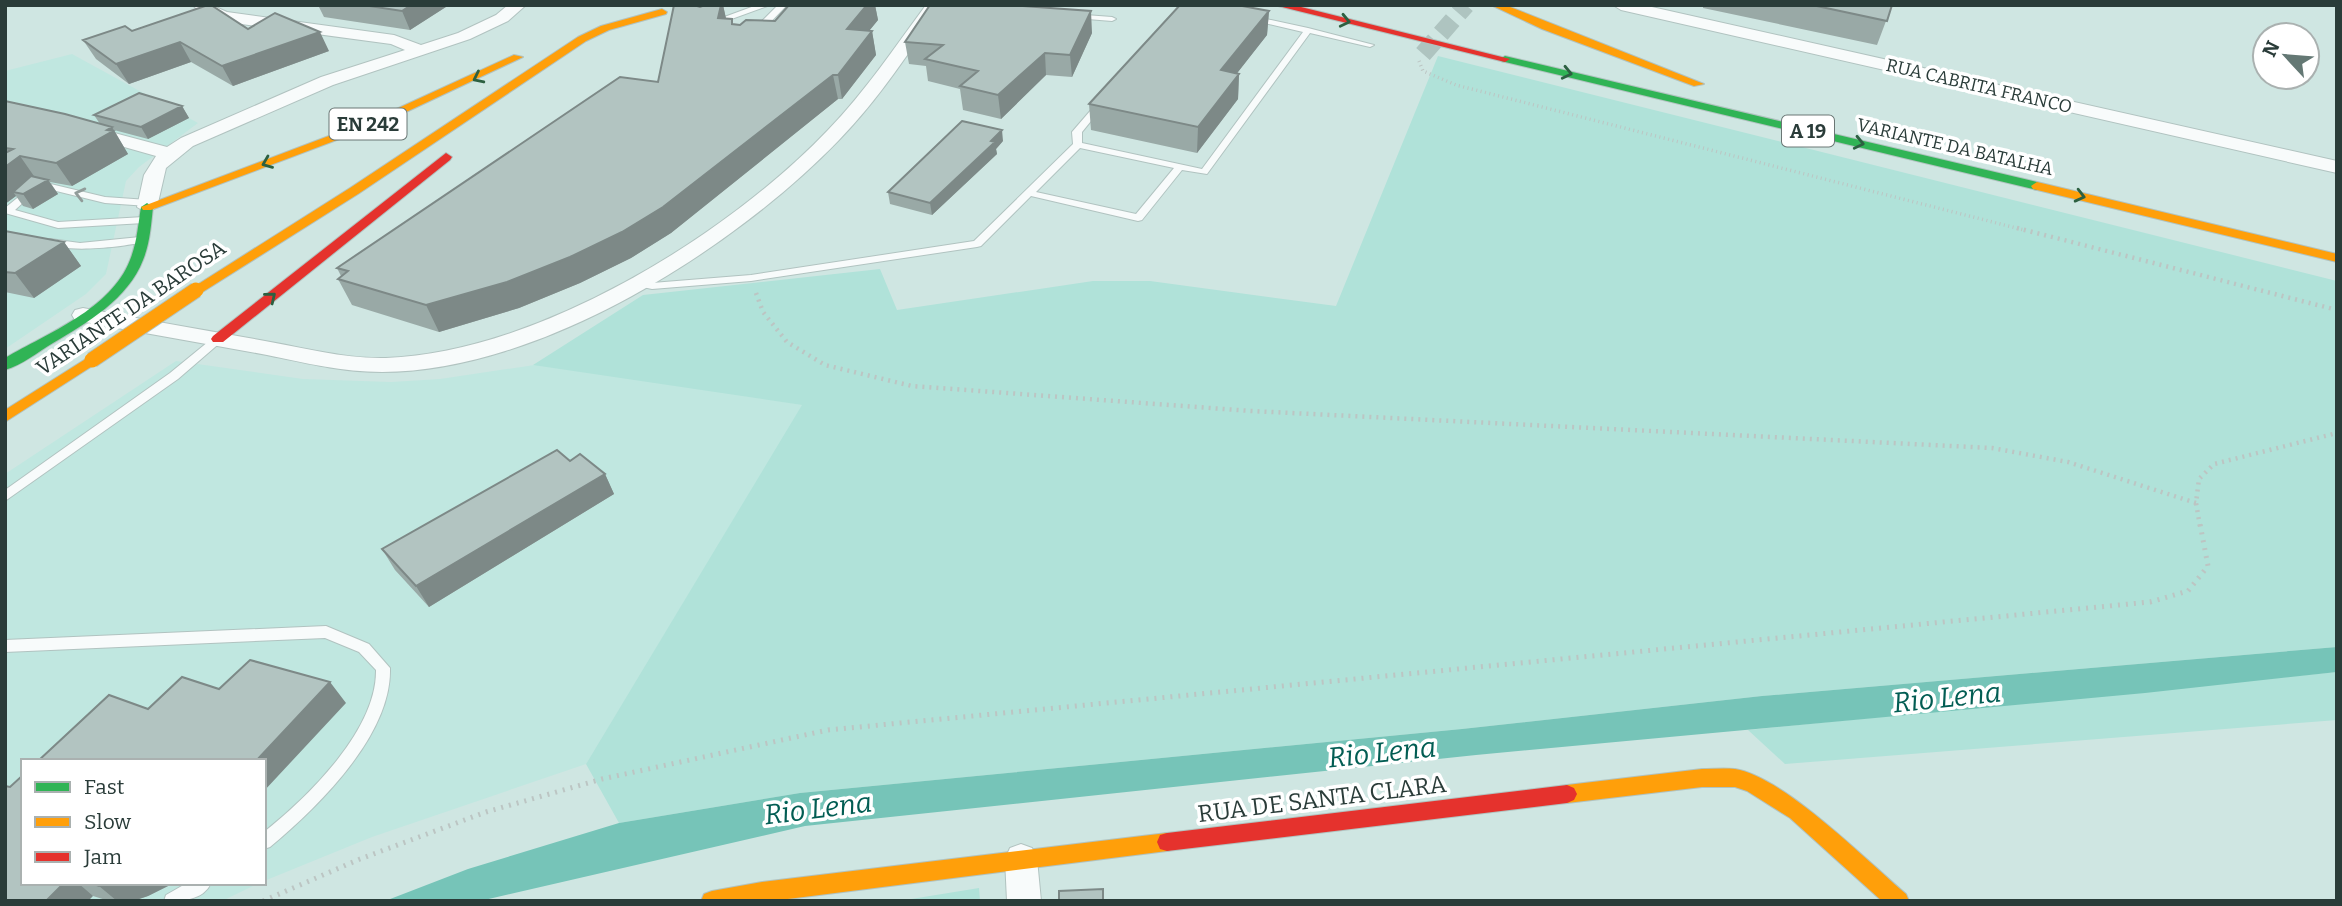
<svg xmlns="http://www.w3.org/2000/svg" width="2342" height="906" viewBox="0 0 2342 906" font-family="Bitter,serif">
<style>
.built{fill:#c0e7e0}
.green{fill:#b0e2d9}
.water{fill:#76c4b8}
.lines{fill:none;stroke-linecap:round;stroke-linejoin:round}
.street-tunnel{stroke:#aec4c0;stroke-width:18;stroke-dasharray:18 9;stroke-linecap:butt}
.lane-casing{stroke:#b1c3c0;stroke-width:2}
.street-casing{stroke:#b1c3c0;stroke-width:2}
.fast-casing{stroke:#b1c3c0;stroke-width:2}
.slow-casing{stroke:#b1c3c0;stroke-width:2}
.jam-casing{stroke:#b1c3c0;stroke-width:2}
.path-far2{stroke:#bcc5c3;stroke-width:3.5;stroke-dasharray:1 3.5;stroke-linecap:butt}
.path-far1{stroke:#bcc5c3;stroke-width:4.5;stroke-dasharray:2 5;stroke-linecap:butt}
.path{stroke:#bcc5c3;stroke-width:5;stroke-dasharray:2 6;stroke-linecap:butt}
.lane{fill:#f8fbfb;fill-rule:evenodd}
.street{fill:#f8fbfb;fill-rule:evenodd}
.fast{fill:#30b455;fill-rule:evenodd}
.slow{fill:#ff9f0a;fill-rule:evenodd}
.jam{fill:#e5322d;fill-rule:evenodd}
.slow-bridge-casing{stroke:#b1c3c0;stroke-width:17;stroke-linecap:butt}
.slow-bridge{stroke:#ff9f0a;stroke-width:15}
.wall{fill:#99a9a6}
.shaded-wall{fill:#7d8987}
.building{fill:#b2c4c1;stroke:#7d8987;stroke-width:2}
.oneway{stroke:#2c6041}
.oneway2{stroke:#919c9a}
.labels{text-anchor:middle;stroke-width:7;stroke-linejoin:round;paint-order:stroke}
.far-street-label{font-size:18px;fill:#2a3c39;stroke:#fff}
.shield{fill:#fff;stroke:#6a7674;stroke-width:2}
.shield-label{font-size:19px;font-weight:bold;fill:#2a3c39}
.street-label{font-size:21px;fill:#2a3c39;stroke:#fff}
.near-street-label{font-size:24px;fill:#2a3c39;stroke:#fff}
.near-water-label{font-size:28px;font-style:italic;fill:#025d53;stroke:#fff}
</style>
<rect width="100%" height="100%" fill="#cfe6e2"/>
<path class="built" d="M72 54 198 123 139 167 126 181 106 274 86 294 5 349V71Z
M176 361 303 379 391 382 440 379 541 364 803 405 586 764 372 837 264 881V761H23V883H259L222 901H5V474Z"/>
<path class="green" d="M1438 56 2337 281V647L1762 696 1462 729 800 793 619 823 586 764 802 405 533 365 643 295 880 269 897 310 1093 281H1150L1336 306Z
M2337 672V720L1785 764 1748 730Z
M979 888 980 901H899Z"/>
<path class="water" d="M2337 647V672L2145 693 1476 755 805 826 480 901H385L468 869 619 823 800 793 1462 729 1762 696Z"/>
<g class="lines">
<path class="street-tunnel" d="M1423 54 1466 5"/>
<g class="lane-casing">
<path id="lane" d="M757 5H770L715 25 708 23Z
M778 5H787L759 34H753V30Z
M1072 14 1112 17 1116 19 1112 21 1075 18H1072Z
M1252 16 1308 28 1374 45 1370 47 1310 33 1207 174 1182 170 1142 220 1138 221 1031 196 981 246 977 247 751 281 652 289 633 285 632 283 637 280 652 283 751 275 974 241 1073 144 1072 132 1097 103 1100 102 1104 105 1082 132V143L1202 169 1303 32 1252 20ZM1080 148 1174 168 1136 214 1036 192Z
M38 181 105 197 148 200 153 203 148 206 105 203 40 187 15 210 58 222 144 217 149 220 144 223 58 228 5 213V208Z
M140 237 144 238V242C121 247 63 254 45 242L50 239 80 243Z
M218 335 222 337 224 339 222 341 178 379 5 501V490L170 373 214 337Z
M326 626 369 644 390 668C392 735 318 807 270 847L264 849V832C308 797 377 730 376 670L359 652 325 638 5 652V640Z
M187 883H211C203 901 181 901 164 901L166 895Z"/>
</g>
<g class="street-casing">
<path id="street" d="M192 5H211L227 12 394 35 421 45 458 33 496 15 508 5H526L508 21 470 39 333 85 193 146 166 168 157 207 147 213 137 207 144 175 156 156 82 135 79 131 82 127 88 126 167 147 181 138 321 77 405 50 391 44 227 22 208 17Z
M926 5H942C909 52 879 99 839 140 733 250 539 372 382 372 343 372 305 363 267 355 214 345 160 336 106 326L75 320 72 315 75 310 83 308C144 320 205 330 265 341 305 348 345 359 386 358 536 353 726 237 828 130 865 92 894 48 926 5Z
M1613 5H1643L2337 161V173L1621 10Z
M1021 844 1032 848 1037 859 1041 901H1007L1005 859 1010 848Z"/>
</g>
<g class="fast-casing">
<path id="fast" d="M1505 56 2037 182 2043 186 2037 190 1501 61 1500 59Z
M147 203 153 207C151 225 150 243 143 260 128 299 87 323 53 343 38 352 22 365 5 370V358C48 333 111 309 130 260 137 243 138 225 141 207Z"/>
</g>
<g class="slow-casing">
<path id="slow" d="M1491 5H1505L1704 84 1694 86 1542 29Z
M662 9 667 12 666 14 609 30 586 41 358 194 201 293H191L189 290 350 188 578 37 601 26Z
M514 55 523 57 387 121 151 210H143L141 207 379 117Z
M2037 182 2337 254V262L2033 189 2031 186Z
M92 355 97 357 99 360 97 363 5 422V410Z
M1702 769C1713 769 1724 768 1735 769 1784 777 1866 860 1906 894L1909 901H1882L1790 818 1747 791 1735 787H1702L1567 803 1560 800 1557 794 1560 788 1567 785Z
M1167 833 1174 835 1177 842 1174 849 1167 851 772 901H701L704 894 712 891 762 882Z"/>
</g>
<g class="jam-casing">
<path id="jam" d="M1274 5H1293L1510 59 1505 62Z
M446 153 452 157 450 160 223 342H213L211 339 213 336Z
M1567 785 1574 788 1577 794 1574 800 1567 803 1167 851 1160 849 1157 842 1160 835 1167 833Z"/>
</g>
<path class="path-far2" d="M1419 61 1423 71 1456 85 2024 230"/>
<path class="path-far1" d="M2017 228 2337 310
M756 293 763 312 787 342 825 365 912 386 1251 411 1992 448 2068 462 2196 503
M2200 526 2196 503 2199 479 2214 464 2337 433"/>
<path class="path" d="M263 901 360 859 486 812 602 779 828 730 2150 602 2188 591 2208 566 2200 524"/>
<use href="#lane" class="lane"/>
<use href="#street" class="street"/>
<use href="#fast" class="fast"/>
<use href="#slow" class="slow"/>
<use href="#jam" class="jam"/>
<g class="slow-bridge-casing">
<path id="slow-bridge" d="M92 360 196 290"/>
</g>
<use href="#slow-bridge" class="slow-bridge"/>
</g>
<path class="wall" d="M318 5H449L410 30 324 17Z
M705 5H723L726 19 733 24 740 25 775 21 867 5H875L878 20 869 31H872L876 55 842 99H838L671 233 631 258 580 283 519 308 439 332 352 305 338 279 341 276 337 268 658 82 700 7Z
M1703 5H1892L1877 45 1703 8Z
M1269 11 1267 35 1237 73 1239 74 1238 99 1197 153 1091 130 1089 104Z
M248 29 329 51 233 86 191 62 129 84 96 59 83 40 132 31Z
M1092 33 1072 77 1046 75 1001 119 963 110 960 89 928 81 926 66 909 64 905 42Z
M5 101 100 124 94 115 182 106 189 118 148 139 114 130 128 154 72 186 50 182 58 194 33 209 23 206 16 196 5 204Z
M1003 141 996 149 997 154 932 215 890 204 888 192Z
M5 231 64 242 81 266 34 298 5 292Z
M570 461 605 474 614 494 429 607 395 570 382 549Z
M23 883H174L148 896 133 901H109L93 896Z"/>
<path class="shaded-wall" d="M411 5H449L410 30 402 11Z
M721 5H723L727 23 718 18Z
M867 5H875L878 20 851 53 847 29Z
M1091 11 1092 33 1072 77 1070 55Z
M1269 11 1267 35 1220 95 1221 70Z
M872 31 876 55 842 99 838 75Z
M320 32 329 51 233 86 222 66Z
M180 42 191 62 129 84 116 64Z
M1045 53 1046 75 1001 119 998 95Z
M1239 74 1238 99 1197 153 1198 127Z
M833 75 838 99 671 233 631 258 580 283 519 308 439 332 426 305Z
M182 106 189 118 148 139 141 127Z
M112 127 128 154 72 186 56 163Z
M1002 130 1003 141 996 149 997 154 932 215 930 203Z
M20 156 36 179 13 192 16 196 5 204V167Z
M48 180 58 194 33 209 23 194Z
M64 242 81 266 34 298 15 273Z
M605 474 614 494 429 607 416 586Z
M330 682 346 703 264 791V761H256Z
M64 883H78L93 896 88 901H46Z
M106 883H174L148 896 133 901H117L99 886Z"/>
<path class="building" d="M208 5H211L248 29 275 13 320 32 222 66 180 42 116 64 83 40 125 26 132 31Z
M363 5H411L402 11Z
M674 5H694L700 7 705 5H721L718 18 732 19V24L740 25 746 20 775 21 789 5H867L847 29 872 31 838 75H833L663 207 622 232 570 257 507 282 426 305 338 279 348 271 337 268 620 77 658 82Z
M930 5H1010L1091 11 1070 55 1045 53 998 95 960 86 978 71 925 59 943 45 905 42Z
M1180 5H1237L1269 11 1221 70 1239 74 1198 127 1089 104Z
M1812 5H1892L1887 21Z
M139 93 182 106 141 127 94 115Z
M5 101 65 114 112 127 107 130 113 131 56 163 20 156 5 167V153L13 149 5 148Z
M962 121 1002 130 991 141 995 142 930 203 888 192Z
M31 176 48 180 23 194 13 192Z
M5 231 64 242 15 273 5 272Z
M557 450 570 461 580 454 605 474 416 586 382 549Z
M250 660 330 682 256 761H38L109 695 148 709 182 677 219 689Z
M23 775V883H64L46 901H5V786L10 787Z
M91 883H106L99 886Z
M1103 889V901H1059V891Z"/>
<defs><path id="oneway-chevron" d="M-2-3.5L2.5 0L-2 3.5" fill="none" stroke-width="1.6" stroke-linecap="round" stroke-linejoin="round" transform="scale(1.75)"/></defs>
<g class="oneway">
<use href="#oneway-chevron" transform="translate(1345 21) rotate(13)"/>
<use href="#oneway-chevron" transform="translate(1567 73) rotate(13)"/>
<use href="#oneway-chevron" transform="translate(478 78) rotate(154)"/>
<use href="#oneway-chevron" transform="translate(1859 143) rotate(13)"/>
<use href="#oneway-chevron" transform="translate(267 163) rotate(158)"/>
<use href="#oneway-chevron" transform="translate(2080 196) rotate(14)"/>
<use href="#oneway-chevron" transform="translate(271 297) rotate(-39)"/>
</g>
<use class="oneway2" href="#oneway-chevron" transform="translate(80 194) rotate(-166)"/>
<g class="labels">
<g class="far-street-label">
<text transform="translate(1979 86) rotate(13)" y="6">RUA CABRITA FRANCO</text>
<text transform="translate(1955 147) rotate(13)" y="6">VARIANTE DA BATALHA</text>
</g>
<g class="shield">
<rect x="329.5" y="108.5" width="77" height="31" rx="5"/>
<rect x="1782" y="115.5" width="52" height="31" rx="5"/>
</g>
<g class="shield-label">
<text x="368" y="131">EN 242</text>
<text x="1808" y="138">A 19</text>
</g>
<g class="street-label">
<text transform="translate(131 308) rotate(-34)" y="7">VARIANTE DA BAROSA</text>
</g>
<g class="near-street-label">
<text transform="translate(1322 799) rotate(-7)" y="8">RUA DE SANTA CLARA</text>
</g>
<g class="near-water-label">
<text transform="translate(1947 697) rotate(-6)" y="10">Rio Lena</text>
<text transform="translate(1382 752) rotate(-6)" y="10">Rio Lena</text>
<text transform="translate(818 808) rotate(-7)" y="10">Rio Lena</text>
</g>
</g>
<rect width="2342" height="906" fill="none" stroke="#2a3c39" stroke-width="14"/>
<rect x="21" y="759" width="245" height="126" fill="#ffffff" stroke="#aab1b0" stroke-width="2"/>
<rect x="35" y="782" width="35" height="10" fill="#30b455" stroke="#aab1b0" stroke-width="2"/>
<text x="84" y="794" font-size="21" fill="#2a3c39">Fast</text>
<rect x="35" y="817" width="35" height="10" fill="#ff9f0a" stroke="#aab1b0" stroke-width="2"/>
<text x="84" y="829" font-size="21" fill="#2a3c39">Slow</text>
<rect x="35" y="852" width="35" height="10" fill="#e5322d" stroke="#aab1b0" stroke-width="2"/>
<text x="84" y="864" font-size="21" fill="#2a3c39">Jam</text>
<g transform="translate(2286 56) rotate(296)"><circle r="33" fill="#ffffff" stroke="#aab1b0" stroke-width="2"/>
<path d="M0-5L12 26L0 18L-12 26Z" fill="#647874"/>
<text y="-10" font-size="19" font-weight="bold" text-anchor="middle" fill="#2a3c39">N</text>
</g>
</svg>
